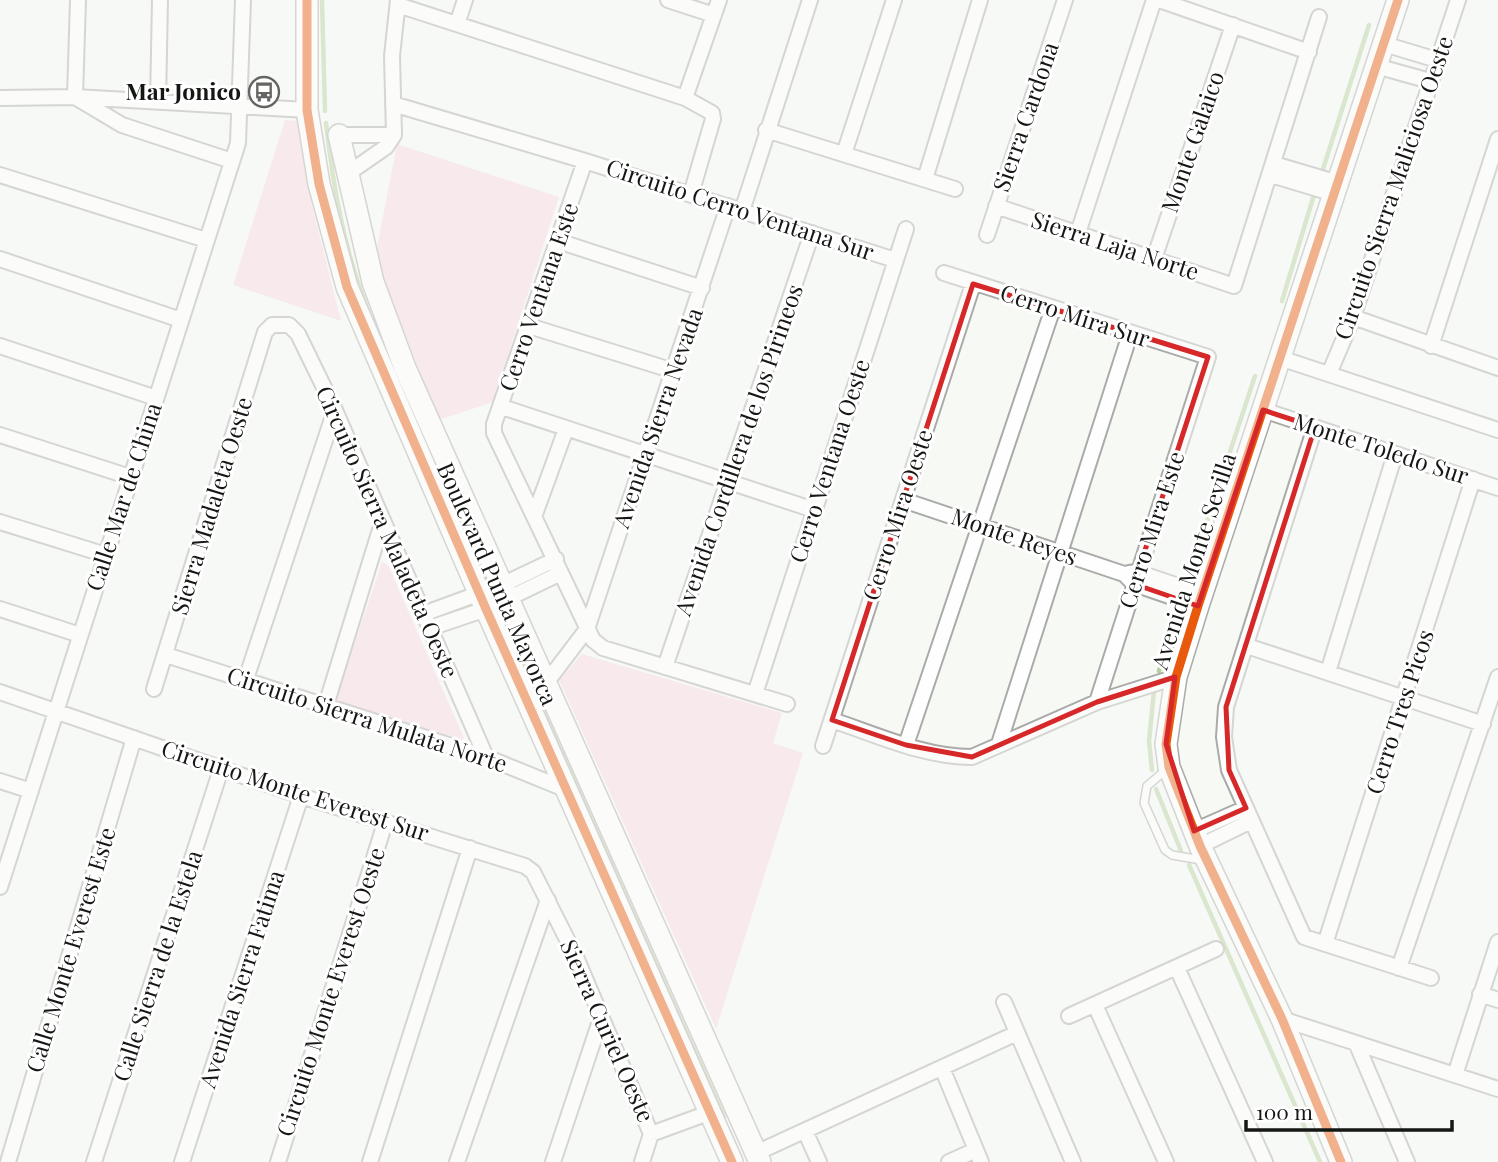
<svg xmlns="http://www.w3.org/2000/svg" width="1498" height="1162" viewBox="0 0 1498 1162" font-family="'Playfair Display',serif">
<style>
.green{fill:#f9d6e1}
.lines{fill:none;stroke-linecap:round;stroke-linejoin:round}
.stream{stroke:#b5ce9b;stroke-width:4.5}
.lane-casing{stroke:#aaaba9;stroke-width:10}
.street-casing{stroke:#aaaba9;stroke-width:18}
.secondary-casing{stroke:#aaaba9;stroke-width:24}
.lane{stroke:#fefefe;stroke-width:7}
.street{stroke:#fefefe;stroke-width:14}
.secondary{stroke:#fefefe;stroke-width:21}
.cycleway-casing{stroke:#fff;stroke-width:13}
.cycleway{stroke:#e8590c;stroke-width:9}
.marked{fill:none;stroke:#d62828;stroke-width:5;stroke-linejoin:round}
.labels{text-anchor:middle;stroke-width:6;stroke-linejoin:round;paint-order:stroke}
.poi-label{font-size:23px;font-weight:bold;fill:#151714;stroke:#fff;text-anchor:end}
.street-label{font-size:23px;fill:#151714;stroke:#fff}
</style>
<rect width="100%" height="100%" fill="#f7f9f5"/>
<path class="green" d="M285 120 297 121 310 197 341 321 233 285Z
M397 144 559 197 493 402 439 420 375 258Z
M382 562 388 565 464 738 461 742 335 701Z
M582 654 782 713 773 743 803 753 716 1029 559 680Z"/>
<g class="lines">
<path class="stream" d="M322 0 325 111
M326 123C333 186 344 250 368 310
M1323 169 1369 25
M1282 301 1313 198
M462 526 486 581
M1188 579 1255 376
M497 608 724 1117
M1159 671 1178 609
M1152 770 1149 741 1154 691
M1156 789 1181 851
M1189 865 1320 1162"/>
<g class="lane-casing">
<path id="lane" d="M1166 770 1147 786 1144 803 1165 850 1172 855 1201 860"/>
</g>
<g class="street-casing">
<path id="street" d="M78 0 75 97 122 125 232 161
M668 0 714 15
M1159 0 1309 52
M398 5 685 98 712 113 713 119 691 194
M457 24 465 0
M1384 44 1437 60
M1376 66 1430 81
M0 98 75 97 307 110
M685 98 719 0
M158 102 160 0
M393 104 585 161 895 260
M766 130 955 189
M339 135H394
M844 154 894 0
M585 161 494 424V433L593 640 603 648 787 704
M1274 164 1338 183
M347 174 386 147 394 135 392 56 398 0
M0 175 206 240
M1271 175 1334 194
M925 179 980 0
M996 206 1234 286 1319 17
M742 211 810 0
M1078 233 1154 0
M987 235 1065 0
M558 241 702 288
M0 259 181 320
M1154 259 1233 25
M944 273 1208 357 1097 702
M1353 317 1498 368
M529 326 674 371
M0 346 156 398
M1431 346 1498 139
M1280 358 1498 430
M1329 374 1353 317 1458 0
M502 407 814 510
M1263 410 1498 488
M1315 427 1226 707 1224 737 1229 770 1304 937 1431 978
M0 435 130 477
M903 500 1124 574 1134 584 1198 606
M535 514 566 429
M0 522 106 555
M1129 573 1137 572 1202 594
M0 609 80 635
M423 614 502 585 556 559
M430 628 486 609 561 573
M1247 646 1483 724
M166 655 486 757 567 790
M665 667 812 233
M1328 672 1395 454
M246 679 335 410
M546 683 587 629 728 206
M154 689 265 332 272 325H289L298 334 335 410 486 757
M0 692 301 796 525 866 533 872 576 957 651 1134 711 1112
M755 694 906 229
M326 705 383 520
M832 720C877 735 924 757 972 757L1097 702 1176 677
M999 744 1130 334
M906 745 1053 308
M823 746 973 284
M0 781 31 791
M1194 831 1246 808
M1200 846 1251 821
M0 887 238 143 243 0
M1325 944 1473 479
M1177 968 1265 1162
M1399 968 1498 677
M1480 994 1498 1000
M1004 1002 1073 1162
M1095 1005 1166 1162
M1069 1016 1216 949
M1282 1019 1498 1089
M1357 1045 1407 1162
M942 1068 981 1162
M1455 1075 1498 942
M805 1131 819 1162
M756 1153 1017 1033
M8 1162 134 738
M94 1162 221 769
M182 1162 301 796
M278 1162 385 823
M370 1162 470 848
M457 1162 548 900
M553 1162 601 1018
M642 1162 651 1134
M949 1162 976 1150"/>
</g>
<g class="secondary-casing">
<path id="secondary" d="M307 0V110L319 184 347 287 486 609 732 1162
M339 135 373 282 405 368 760 1162
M1341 1162 1282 1019 1200 846 1169 767 1166 744 1176 677 1198 606 1398 0"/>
</g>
<use href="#lane" class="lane"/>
<use href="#street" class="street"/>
<use href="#secondary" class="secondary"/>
<g class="cycleway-casing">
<path id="cycleway" d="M307 0V110L319 184 347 287 486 609 732 1162
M1341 1162 1282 1019 1200 846 1169 767 1166 744 1176 677 1198 606 1398 0"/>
</g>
<use href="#cycleway" class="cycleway"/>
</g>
<path d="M0 0H1498V1162H0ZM973 284 1208 357 1134 584 1198 606 1263 410 1315 427 1226 707 1229 770 1246 808 1194 831 1166 744 1175 677 1097 702 972 757 906 745 832 720Z" fill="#f7f9f5" fill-opacity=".55" fill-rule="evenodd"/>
<path class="marked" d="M973 284 1208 357 1134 584 1198 606 1263 410 1315 427 1226 707 1229 770 1246 808 1194 831 1166 744 1175 677 1097 702 972 757 906 745 832 720Z"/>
<defs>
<g id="bus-ring" transform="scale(1.575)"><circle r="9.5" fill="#fff" stroke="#646663" stroke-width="1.5"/><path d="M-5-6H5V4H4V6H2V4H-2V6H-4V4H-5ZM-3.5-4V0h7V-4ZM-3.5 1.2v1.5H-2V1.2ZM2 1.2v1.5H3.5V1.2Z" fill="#646663"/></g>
</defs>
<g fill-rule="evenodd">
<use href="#bus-ring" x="264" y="92"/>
</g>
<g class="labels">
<g class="poi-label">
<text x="241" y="100">Mar Jonico</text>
</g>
<g class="street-label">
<text transform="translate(1026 117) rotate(-71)" y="8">Sierra Cardona</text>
<text transform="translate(1193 142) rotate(-71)" y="8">Monte Galaico</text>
<text transform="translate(1394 188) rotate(-71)" y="8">Circuito Sierra Maliciosa Oeste</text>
<text transform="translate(740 210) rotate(18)" y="8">Circuito Cerro Ventana Sur</text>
<text transform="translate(1115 246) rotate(18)" y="8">Sierra Laja Norte</text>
<text transform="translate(539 297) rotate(-71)" y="8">Cerro Ventana Este</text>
<text transform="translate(1075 316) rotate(18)" y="8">Cerro Mira Sur</text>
<text transform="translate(658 418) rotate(-71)" y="8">Avenida Sierra Nevada</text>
<text transform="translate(1381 449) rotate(18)" y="8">Monte Toledo Sur</text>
<text transform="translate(739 450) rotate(-71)" y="8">Avenida Cordillera de los Pirineos</text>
<text transform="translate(830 461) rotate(-72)" y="8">Cerro Ventana Oeste</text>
<text transform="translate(124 497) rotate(-72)" y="8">Calle Mar de China</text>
<text transform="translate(212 506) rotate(-73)" y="8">Sierra Madaleta Oeste</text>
<text transform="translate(898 515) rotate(-72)" y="8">Cerro Mira Oeste</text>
<text transform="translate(1152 530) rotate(-72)" y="8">Cerro Mira Este</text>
<text transform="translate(387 532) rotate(66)" y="8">Circuito Sierra Maladeta Oeste</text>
<text transform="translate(1014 537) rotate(19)" y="8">Monte Reyes</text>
<text transform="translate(1194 561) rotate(-72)" y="8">Avenida Monte Sevilla</text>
<text transform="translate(497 584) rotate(66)" y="8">Boulevard Punta Mayorca</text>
<text transform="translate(1400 712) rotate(-72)" y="8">Cerro Tres Picos</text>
<text transform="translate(367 720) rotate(18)" y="8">Circuito Sierra Mulata Norte</text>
<text transform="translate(295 791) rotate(18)" y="8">Circuito Monte Everest Sur</text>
<text transform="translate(71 950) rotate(-73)" y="8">Calle Monte Everest Este</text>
<text transform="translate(158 966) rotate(-72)" y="8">Calle Sierra de la Estela</text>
<text transform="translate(242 979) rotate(-72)" y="8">Avenida Sierra Fatima</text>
<text transform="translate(331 992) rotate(-72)" y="8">Circuito Monte Everest Oeste</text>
<text transform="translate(607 1031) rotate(66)" y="8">Sierra Curiel Oeste</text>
</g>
</g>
<path d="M1246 1120v10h206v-10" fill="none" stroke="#151714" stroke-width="3.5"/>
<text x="1256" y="1120" font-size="21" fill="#151714" stroke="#ffffff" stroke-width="5" paint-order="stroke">100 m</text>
</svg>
